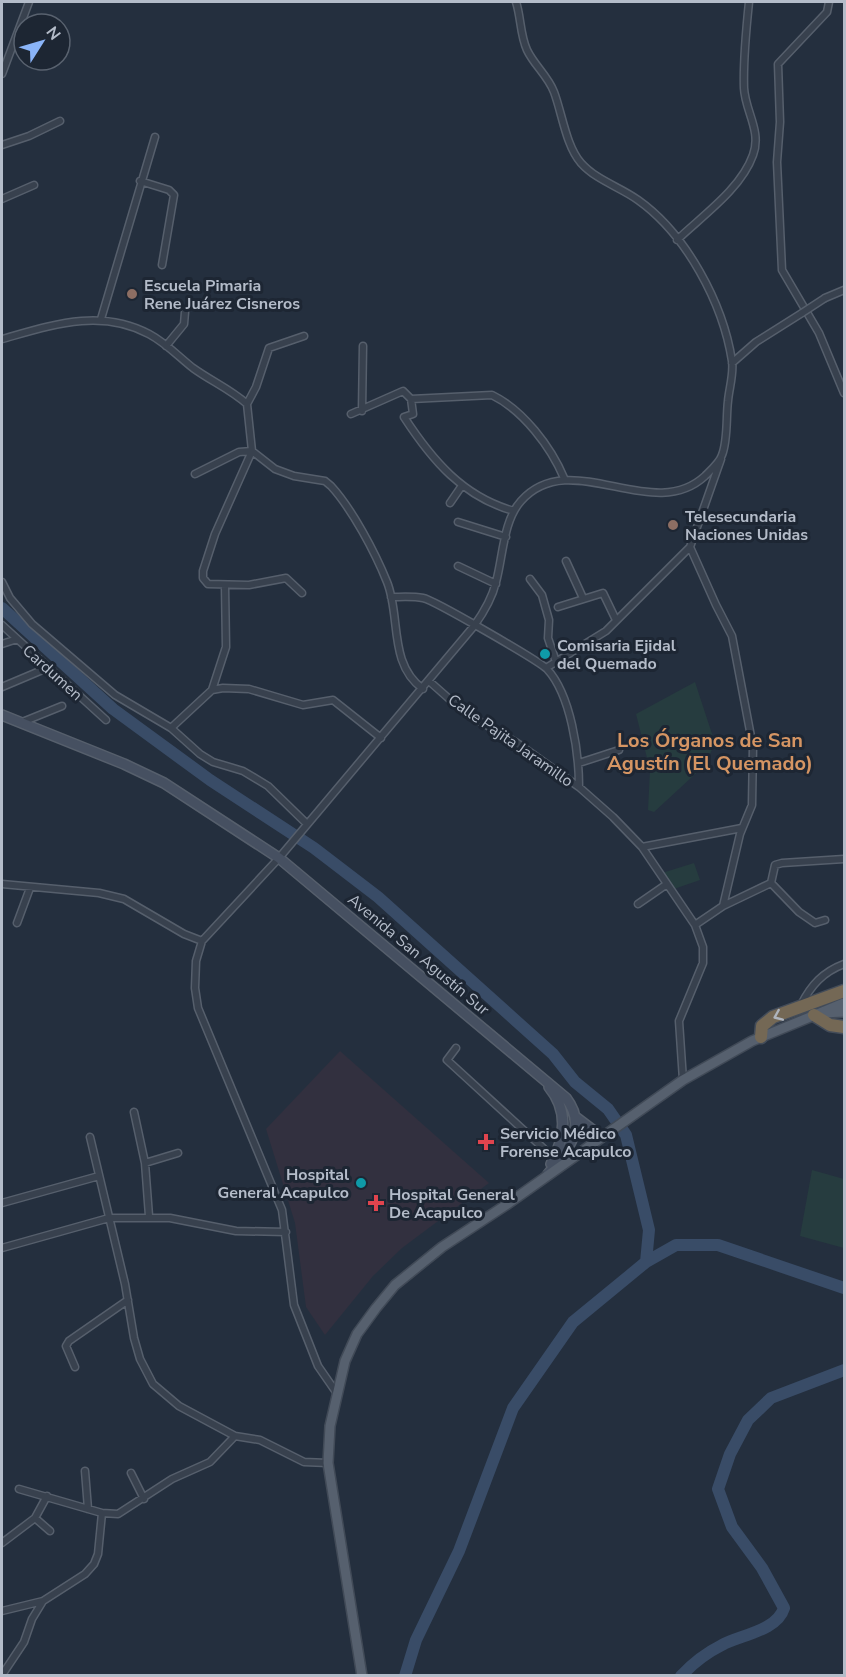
<svg xmlns="http://www.w3.org/2000/svg" width="846" height="1677" viewBox="0 0 846 1677" font-family="'Nunito Sans',sans-serif">
<style>
.medical{fill:#32303f}
.green{fill:#263c3f}
.lines{fill:none;stroke-linecap:round;stroke-linejoin:round}
.river{stroke:#394c67;stroke-width:12}
.street-casing{stroke:#565f6c;stroke-width:9}
.secondary-casing{stroke:#565f6c;stroke-width:12}
.primary-casing{stroke:#414a57;stroke-width:12}
.highway-casing{stroke:#434c59;stroke-width:15}
.street{stroke:#38414e;stroke-width:6}
.secondary{stroke:#465061;stroke-width:9}
.primary{stroke:#56606e;stroke-width:9}
.highway{stroke:#746855;stroke-width:12}
.street-bridge-casing{stroke:#565f6c;stroke-width:9;stroke-linecap:butt}
.street-bridge{stroke:#38414e;stroke-width:6}
.oneway{stroke:#aeb4bd}
.education-dot{fill:#8d6e63;stroke:#1d2633;stroke-width:2}
.culture-dot{fill:#0f9aa8;stroke:#1d2633;stroke-width:2}
.health-dot{fill:#e0444e;stroke:#1d2633;stroke-width:2}
.labels{text-anchor:middle;stroke-width:6;stroke-linejoin:round;paint-order:stroke}
.poi-label{font-size:16px;font-weight:bold;fill:#b4bcc9;stroke:#1d2633;text-anchor:start}
.street-label{font-size:16px;fill:#b4bcc9;stroke:#1d2633}
.quarter-label{font-size:20px;font-weight:bold;fill:#d59563;stroke:#1d2633}
</style>
<rect width="100%" height="100%" fill="#242f3e"/>
<path class="medical" d="M340 1051 489 1183 402 1248 373 1276 325 1335 306 1307 295 1223 266 1129Z"/>
<path class="green" d="M695 682 715 743 705 765 654 812 648 810 650 770 636 714Z
M694 863 700 880 671 890 662 873Z
M812 1170 844 1179V1248L800 1236Z"/>
<g class="lines">
<path class="river" d="M2 608 113 709 210 780 314 848 378 897 553 1054 575 1082 608 1109 626 1135 649 1230 646 1262
M405 1676 416 1640 459 1551 513 1408 573 1322 646 1262 676 1245H718L844 1288
M681 1676C693 1663 706 1653 722 1645 740 1635 777 1631 784 1608L762 1568 732 1527 718 1489 730 1454 748 1420 771 1398 844 1370"/>
<g class="street-casing">
<path id="street" d="M829 2 827 12 778 64 780 122 777 162 782 270 819 333 844 393
M2 74 29 2
M2 145 29 136 60 121
M140 181 169 190 174 195 162 265
M2 199 34 185
M677 240C702 216 741 189 753 155 762 131 745 111 744 88 743 59 746 31 749 2
M825 298 844 290
M101 319 155 137
M2 339C52 325 100 308 149 334 166 343 179 357 193 368 211 381 230 389 247 404L252 451 215 534 203 571V578L208 584 249 585 286 578 302 593
M166 346 184 324 185 312
M732 363 756 342 802 313
M411 399 492 395C523 410 551 447 564 478
M247 404 256 387 269 348 304 336
M362 411 363 346
M351 414 403 391 411 399 413 414 404 417C432 460 463 497 514 511
M721 459 690 547 716 605 732 636 753 747 752 805 740 834 723 906
M195 474 239 452 252 451 275 469 294 476 325 481 331 486C352 509 375 552 387 582 401 616 388 664 423 689
M450 503 461 487
M458 522 506 537
M566 561 583 598
M458 566 496 584
M530 579 542 595 549 620 548 638 556 662
M2 582 10 598 32 624 115 695 171 728 200 754 213 762 243 771 268 786 307 824
M391 597C401 597 413 596 423 598 434 600 539 661 547 669 571 695 579 753 579 787
M558 607 603 593 616 620
M2 625 106 720
M2 644 17 639
M546 668 606 631 690 547
M429 681 464 712 517 743 579 787 613 817 642 847 695 925 703 947V963L679 1021 683 1080
M2 687 47 668
M212 690 226 647 225 586
M20 723 62 706
M171 728 212 690 223 688 249 689 303 705 333 700 381 738
M579 763 619 750
M642 847 742 828
M2 884 99 893 124 899 184 934 202 941
M638 904 667 884
M825 920 815 923 799 912 771 883 775 865 782 863 844 859
M17 923 30 888
M695 925 723 906 771 883
M801 1005C811 985 823 972 844 964
M456 1048 447 1060 554 1158
M134 1112 145 1163 149 1216
M90 1137 125 1284 134 1338 140 1359 153 1384 179 1406 235 1436 260 1440 304 1462 328 1463
M145 1163 178 1153
M2 1203 99 1176
M2 1248 109 1218H170L236 1231 286 1232
M75 1367 66 1346 69 1341 128 1300
M336 1392 318 1366 294 1305 282 1210 198 1008 195 988 196 961 202 941 279 858 474 626C484 612 492 599 496 582 503 557 503 521 521 501 571 445 652 525 705 476 710 471 720 462 722 455 728 440 726 417 728 401 729 389 734 373 732 361 723 303 686 234 638 200 620 187 596 180 581 163 566 146 562 113 554 92 548 76 534 65 527 50 520 35 521 17 516 2
M85 1471 88 1509
M131 1473 144 1499
M19 1489 102 1513 118 1514 172 1479 210 1462 235 1436
M35 1518 50 1531
M2 1543 35 1518 47 1496
M2 1611 43 1601
M2 1675 24 1642 32 1619 43 1601 85 1574 94 1564 98 1554 102 1513"/>
</g>
<g class="secondary-casing">
<path id="secondary" d="M2 715 124 764 164 783 279 858 566 1098C588 1127 568 1150 548 1174
M549 1087C569 1111 565 1138 551 1164
M577 1118 602 1137"/>
</g>
<g class="primary-casing">
<path id="primary" d="M822 1013 844 1012
M362 1676 328 1463 330 1426 345 1361 357 1334 376 1308 395 1285 442 1247 506 1205 683 1080 752 1041 844 1003"/>
</g>
<g class="highway-casing">
<path id="highway" d="M814 1015 830 1025 844 1027
M761 1037 762 1026 773 1017 844 991"/>
</g>
<use href="#street" class="street"/>
<use href="#secondary" class="secondary"/>
<use href="#primary" class="primary"/>
<use href="#highway" class="highway"/>
<g class="street-bridge-casing">
<path id="street-bridge" d="M802 313 825 298"/>
</g>
<use href="#street-bridge" class="street-bridge"/>
</g>
<defs><path id="oneway-chevron" d="M-2-3.5L2.5 0L-2 3.5" fill="none" stroke-width="1.6" stroke-linecap="round" stroke-linejoin="round" transform="scale(1.5)"/></defs>
<use class="oneway" href="#oneway-chevron" transform="translate(778 1016) rotate(157)"/>
<g class="education-dot">
<circle cx="132" cy="294" r="6"/>
<circle cx="673" cy="525" r="6"/>
</g>
<g class="culture-dot">
<circle cx="545" cy="654" r="6"/>
<circle cx="361" cy="1183" r="6"/>
</g>
<g class="health-dot">
<path d="M483 1133h6v6h6v6h-6v6h-6v-6h-6v-6h6z"/>
<path d="M373 1194h6v6h6v6h-6v6h-6v-6h-6v-6h6z"/>
</g>
<g class="labels">
<g class="poi-label">
<text x="144" y="291">Escuela Pimaria<tspan x="144" dy="18">Rene Juárez Cisneros</tspan></text>
<text x="685" y="522">Telesecundaria<tspan x="685" dy="18">Naciones Unidas</tspan></text>
<text x="557" y="651">Comisaria Ejidal<tspan x="557" dy="18">del Quemado</tspan></text>
<text x="500" y="1139">Servicio Médico<tspan x="500" dy="18">Forense Acapulco</tspan></text>
<text x="349" y="1180" text-anchor="end">Hospital<tspan x="349" dy="18">General Acapulco</tspan></text>
<text x="389" y="1200">Hospital General<tspan x="389" dy="18">De Acapulco</tspan></text>
</g>
<g class="street-label">
<text transform="translate(53 672) rotate(42)" y="6">Cardumen</text>
<text transform="translate(511 740) rotate(35)" y="6">Calle Pajita Jaramillo</text>
<text transform="translate(419 954) rotate(40)" y="6">Avenida San Agustín Sur</text>
</g>
<g class="quarter-label">
<text x="710" y="747">Los Órganos de San<tspan x="710" dy="23">Agustín (El Quemado)</tspan></text>
</g>
</g>
<rect width="846" height="1677" fill="none" stroke="#b4bcc9" stroke-width="6"/>
<g transform="translate(42 42) rotate(53)"><circle r="28" fill="#1d2633" stroke="#59626f" stroke-width="1.5"/>
<path d="M0-4.5L10 22L0 15L-10 22Z" fill="#8ab4f8"/>
<text y="-9" font-size="16" font-weight="bold" text-anchor="middle" fill="#b4bcc9">N</text>
</g>
</svg>
